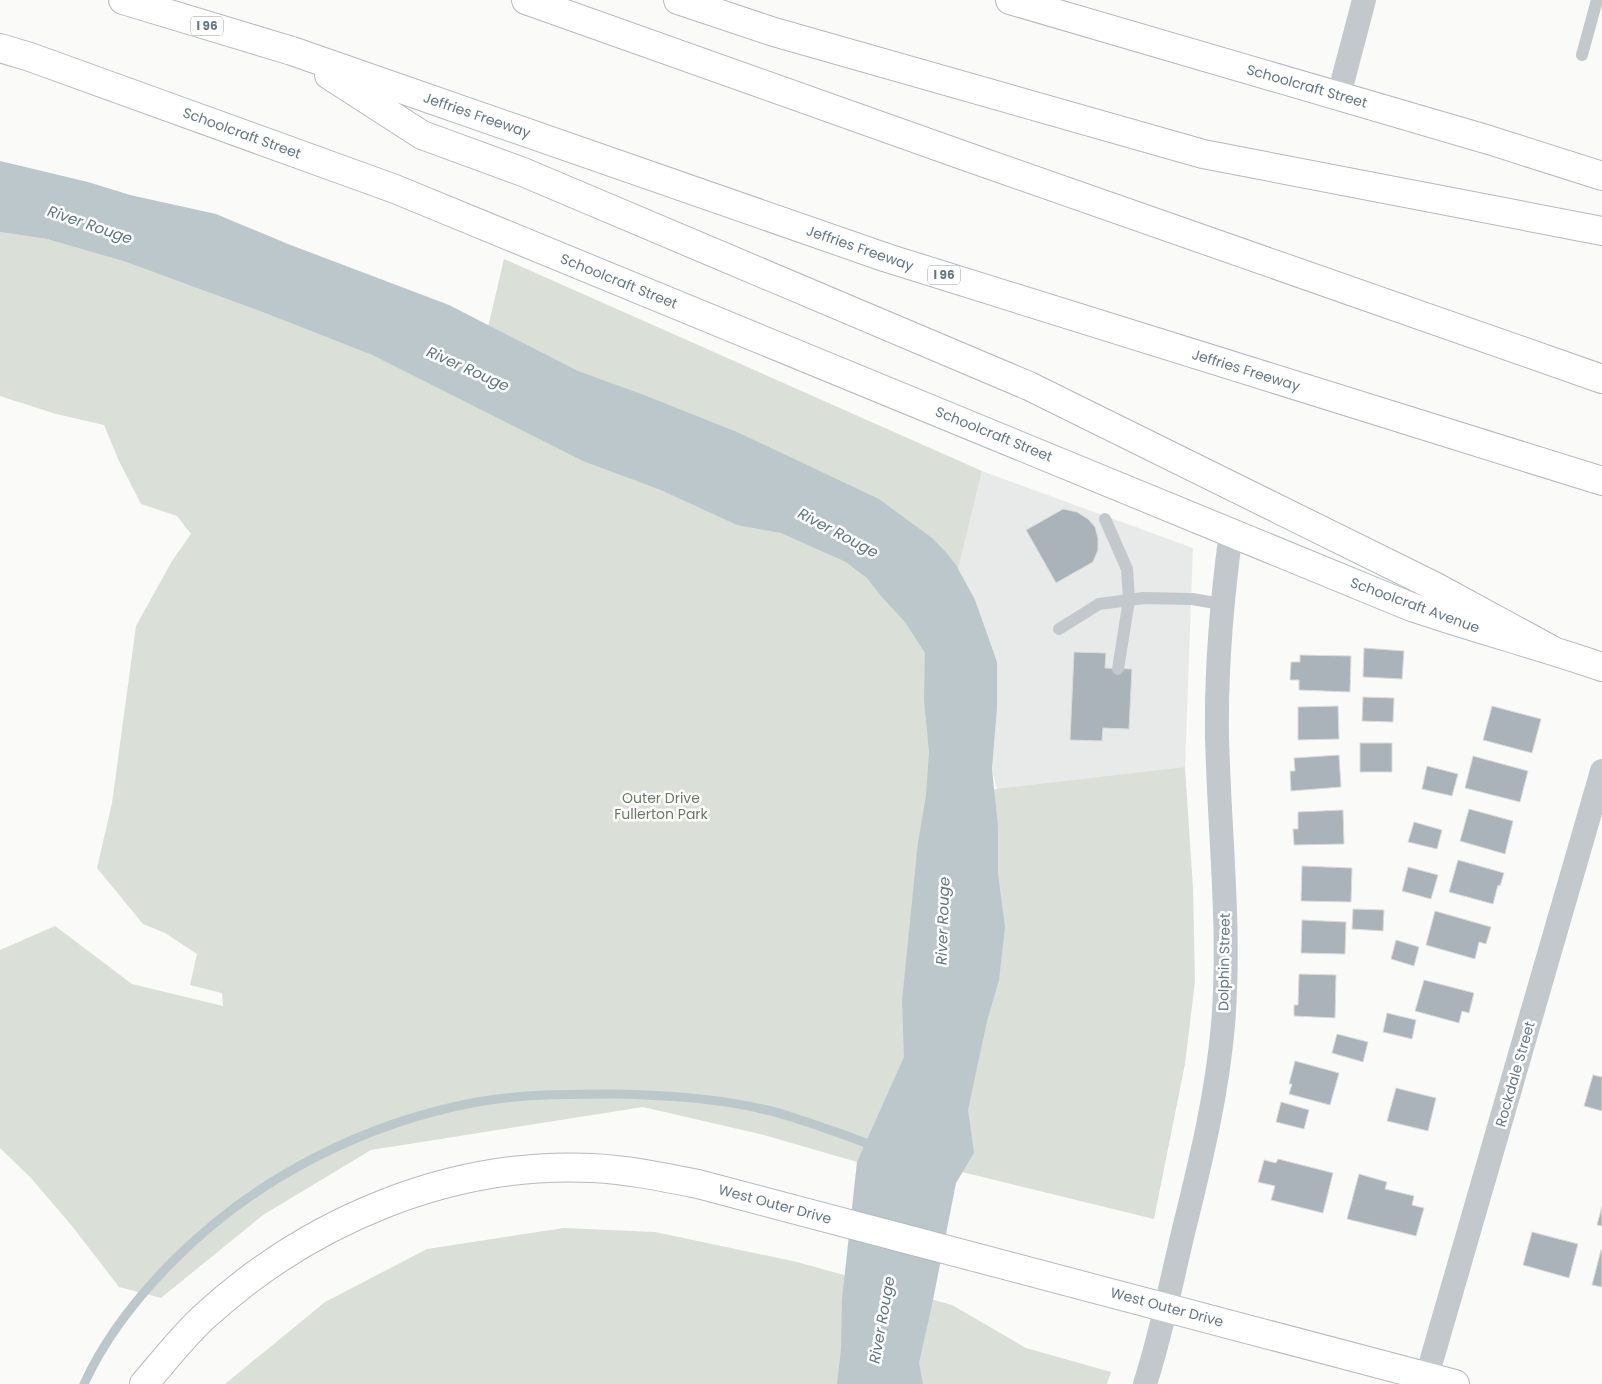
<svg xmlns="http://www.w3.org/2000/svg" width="1602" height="1384" viewBox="0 0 1602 1384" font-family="Poppins,sans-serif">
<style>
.built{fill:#e8e9e9}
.green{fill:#dadfd7}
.water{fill:#bbc7cb}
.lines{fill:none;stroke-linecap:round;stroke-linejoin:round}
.stream{stroke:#bbc7cb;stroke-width:9}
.building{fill:#aab3b9;stroke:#dcdcda}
.secondary-casing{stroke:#b3babf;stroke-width:30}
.highway-casing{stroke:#b4b9bd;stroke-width:30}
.lane{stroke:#c3c8cc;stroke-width:12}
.street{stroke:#c3c8cc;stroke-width:24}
.secondary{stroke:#fff;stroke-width:28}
.highway{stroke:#fff;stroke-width:28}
.labels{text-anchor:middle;stroke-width:5;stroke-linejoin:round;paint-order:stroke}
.shield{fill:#fff;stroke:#939fa8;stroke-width:1}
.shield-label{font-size:12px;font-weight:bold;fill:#657683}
.street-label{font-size:14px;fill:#657683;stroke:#fff}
.park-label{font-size:14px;fill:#687a64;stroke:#fff}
.water-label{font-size:15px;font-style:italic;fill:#60757c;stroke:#fff}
</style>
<rect width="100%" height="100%" fill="#fafaf8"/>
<path class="built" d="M982 471 1193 548 1185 767 997 790 992 769 997 709V662L957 571Z"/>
<path class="green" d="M0 232 47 239 126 262 257 310 372 355 470 404 504 259 982 471 941 638 946 795 1185 767 1193 889 1195 981 1185 1064 1154 1219 864 1148 857 1162 764 1135 643 1107 371 1150 263 1215 161 1298 119 1287 72 1226 31 1178 0 1148V950L55 926 132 984 223 1006 222 993 190 985 197 954 165 933 143 924 97 868 112 803 136 626 172 561 191 534 177 516 141 504 119 461 104 425 56 414 0 396Z
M564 1228 655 1232 797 1262 844 1275 952 1305 1026 1348 1111 1372 1107 1384H225L325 1302 427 1249Z"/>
<path class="water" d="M0 161 88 182 130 195 216 214 288 244 449 305 578 371 644 395 737 432 879 499 932 538 945 551 956 565 975 600 997 662V709L992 769 998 827V874L1005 927 999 980 987 1021 968 1110 974 1153 956 1183 933 1300 919 1363 923 1384H837L841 1349 842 1299 857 1162 904 1057 902 1001 918 842 926 796 929 752 924 700 925 653 905 622 880 595 867 578 846 562 781 533 737 525 661 490 583 461 372 355 257 310 126 262 47 239 0 232Z"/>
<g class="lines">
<path class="stream" d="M84 1384C105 1338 139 1295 175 1259 256 1178 364 1123 477 1102 522 1094 568 1094 613 1094 665 1095 717 1098 767 1110 781 1113 794 1118 807 1122 830 1130 853 1137 875 1147"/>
</g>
<path class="building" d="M1063 509 1077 512 1088 519 1095 527 1098 538V550L1093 562 1056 583 1026 530Z
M1364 648 1404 651 1402 679 1363 677Z
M1074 652 1106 653 1105 668 1132 669 1129 729 1103 728 1102 741 1070 740Z
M1300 655 1351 656 1350 692 1299 690V680H1290L1291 662H1300Z
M1363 697 1394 698 1393 722 1362 721Z
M1338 706 1339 739 1298 740V707Z
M1492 706 1541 719 1532 753 1483 740Z
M1360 743H1392V772H1360Z
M1339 755 1341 787 1291 791 1290 771H1295L1294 758Z
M1473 756 1528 771 1520 802 1465 788Z
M1427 766 1458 774 1452 796 1422 789Z
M1469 809 1513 821 1505 854 1460 841Z
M1343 810 1344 844 1294 845 1293 829H1298V812Z
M1414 822 1442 830 1437 849 1408 842Z
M1458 860 1504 873 1500 886 1498 885 1493 904 1449 892Z
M1302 866 1352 868 1351 902 1301 901Z
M1408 867 1438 875 1431 899 1402 891Z
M1353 909 1384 910 1383 931 1352 929Z
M1435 911 1491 927 1486 944 1479 942 1475 959 1426 945Z
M1302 920 1346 922 1345 954 1301 953Z
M1396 940 1419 947 1414 966 1391 959Z
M1299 974 1336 975 1335 1018 1294 1016V1005H1298Z
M1424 980 1474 993 1469 1013 1462 1011 1459 1023 1415 1011Z
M1387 1013 1416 1020 1412 1039 1383 1032Z
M1337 1034 1368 1042 1363 1062 1332 1053Z
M1295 1061 1339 1073 1330 1105 1289 1094 1292 1084H1289Z
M1593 1075 1602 1077V1111L1584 1106Z
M1396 1088 1436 1098 1428 1131 1387 1121Z
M1281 1102 1309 1110 1304 1129 1276 1122Z
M1278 1159 1333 1173 1323 1213 1271 1200 1275 1186 1258 1182 1264 1160 1276 1163Z
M1359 1174 1387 1182 1385 1189 1414 1196 1412 1205 1424 1208 1416 1236 1347 1219Z
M1602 1206V1226L1597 1225Z
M1532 1232 1578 1244 1569 1278 1523 1265Z
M1601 1250H1602V1287L1592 1285Z"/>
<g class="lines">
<g class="secondary-casing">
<path id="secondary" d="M1010 0 1489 140 1602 176
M0 48 30 57 395 189 1409 606C1473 628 1538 645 1602 667
M144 1384C164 1361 182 1337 205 1316 309 1221 450 1161 593 1168 629 1170 663 1177 698 1184L1455 1384"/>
</g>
<g class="highway-casing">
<path id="highway" d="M123 0 292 51 887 258 1602 481
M526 0 965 156 1602 379
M678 0 774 32 1203 154 1602 231
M329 75 422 135 523 172 1029 386 1434 586 1550 649"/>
</g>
<path class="lane" d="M1582 55 1597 0
M1105 519 1127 569 1129 600 1118 669
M1059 629 1099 604 1144 598 1192 599 1221 604"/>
<path class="street" d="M1339 95 1364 0
M1427 1376 1602 771
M1145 1384C1161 1335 1171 1283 1183 1233 1200 1164 1217 1096 1223 1025 1231 928 1219 831 1217 735 1216 666 1222 599 1231 532"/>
<use href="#secondary" class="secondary"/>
<use href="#highway" class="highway"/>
</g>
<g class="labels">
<g class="shield">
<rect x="191" y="16.5" width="32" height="19" rx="4"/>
<rect x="928" y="265.5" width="32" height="19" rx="4"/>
</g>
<g class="shield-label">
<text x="207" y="30">I 96</text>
<text x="944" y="279">I 96</text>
</g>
<g class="street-label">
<text transform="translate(1307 86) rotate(16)" y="5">Schoolcraft Street</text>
<text transform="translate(477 115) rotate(19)" y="5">Jeffries Freeway</text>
<text transform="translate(242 133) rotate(20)" y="5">Schoolcraft Street</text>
<text transform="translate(860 248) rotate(19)" y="5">Jeffries Freeway</text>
<text transform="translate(619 281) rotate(22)" y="5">Schoolcraft Street</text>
<text transform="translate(1246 370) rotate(17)" y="5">Jeffries Freeway</text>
<text transform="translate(994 434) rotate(22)" y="5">Schoolcraft Street</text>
<text transform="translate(1415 605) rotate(20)" y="5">Schoolcraft Avenue</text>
<text transform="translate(1224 962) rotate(-89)" y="5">Dolphin Street</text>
<text transform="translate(1515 1074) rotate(-74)" y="5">Rockdale Street</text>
<text transform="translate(775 1204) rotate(15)" y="5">West Outer Drive</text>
<text transform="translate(1167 1307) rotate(15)" y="5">West Outer Drive</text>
</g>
<g class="park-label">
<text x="661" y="803">Outer Drive<tspan x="661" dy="16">Fullerton Park</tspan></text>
</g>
<g class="water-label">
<text transform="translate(90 225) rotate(19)" y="5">River Rouge</text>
<text transform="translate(468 369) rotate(24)" y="5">River Rouge</text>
<text transform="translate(838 533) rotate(28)" y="5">River Rouge</text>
<text transform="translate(943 921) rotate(-88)" y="5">River Rouge</text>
<text transform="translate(882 1320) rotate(-80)" y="5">River Rouge</text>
</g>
</g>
</svg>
